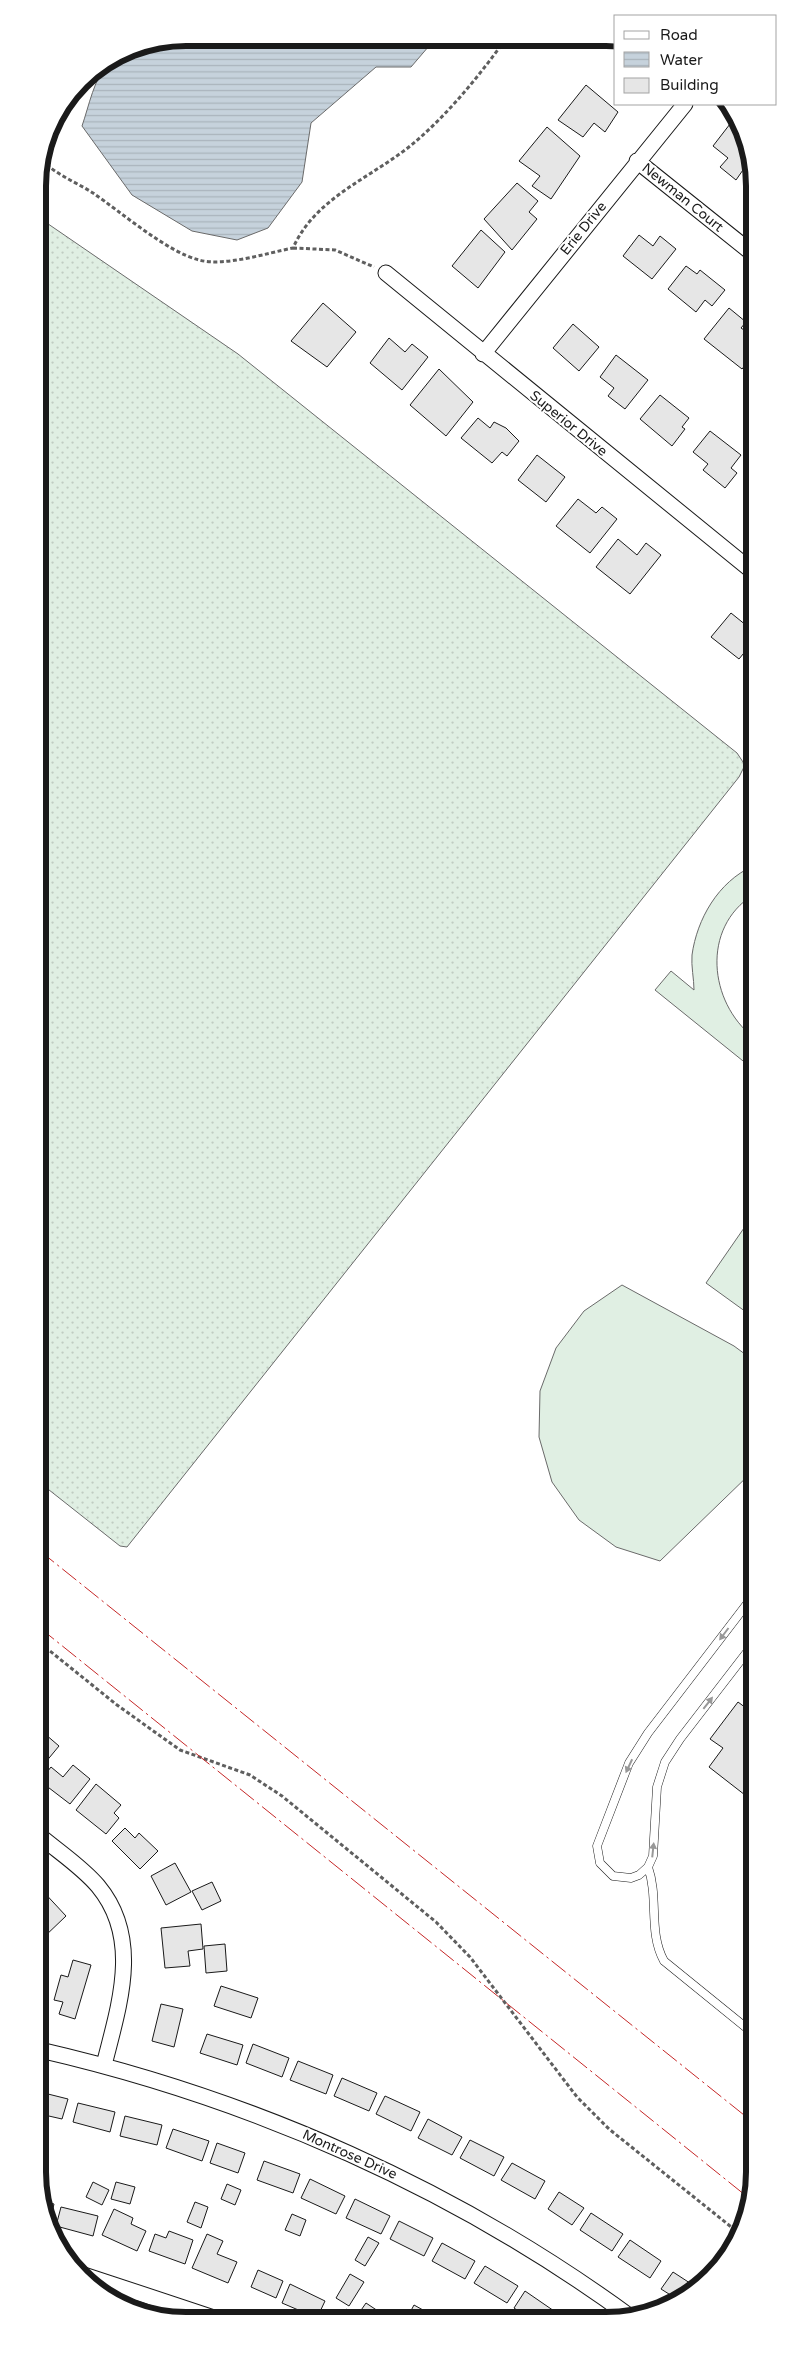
<svg xmlns="http://www.w3.org/2000/svg" width="792" height="2358" viewBox="0 0 792 2358" font-family="'Varela Round',sans-serif">
<style>
.grass{fill:url(#grass-dots);stroke:#6a6a6a}
.pitch{fill:#e0efe3;stroke:#6a6a6a}
.water{fill:url(#water-rules);stroke:#6a6a6a}
.building{fill:#e6e6e6;stroke:#1a1a1a}
.lines{fill:none;stroke-linecap:round;stroke-linejoin:round}
.lane-casing{stroke:#1a1a1a;stroke-width:9}
.street-casing{stroke:#1a1a1a;stroke-width:17}
.path{stroke:#5f5f5f;stroke-width:3;stroke-dasharray:4 2.5;stroke-linecap:butt}
.lane{stroke:#fff;stroke-width:8}
.street{stroke:#fff;stroke-width:15}
.power{stroke:#c62828;stroke-width:1;stroke-dasharray:18 4 2.5 4;stroke-linecap:butt}
.oneway{fill:#989898}
.labels{text-anchor:middle;stroke-width:4;stroke-linejoin:round;paint-order:stroke}
.street-label{font-size:14px;fill:#1a1a1a;stroke:#fff}
.rim{fill:none;stroke:#1a1a1a;stroke-width:6}
</style>
<defs>
<pattern id="grass-dots" width="8" height="8" patternUnits="userSpaceOnUse" patternTransform="scale(1.25)"><rect width="8" height="8" fill="#e0efe3"/><path d="M2 2h.1M6 6h.1" fill="none" stroke="#c0ccc2" stroke-width="1.8" stroke-linecap="round"/></pattern>
<pattern id="water-rules" width="6" height="5" patternUnits="userSpaceOnUse" patternTransform="scale(1.25)"><rect width="6" height="5" fill="#c6d2dc"/><path d="M0 2.5h6" fill="none" stroke="#aab4bc"/></pattern>
</defs>
<rect width="100%" height="100%" fill="#fff"/>
<path class="grass" d="M38 217 238 354 737 753 745 765 739 777 127 1547 120 1546 39 1482Z"/>
<path class="pitch" d="M753 866V895C701 928 709 1002 753 1037V1069L655 990 671 971 694 990C694 979 691 966 692 955 697 919 718 882 753 866Z
M753 1215V1317L706 1283Z
M622 1285 734 1346 753 1360V1471L660 1561 616 1547 579 1520 552 1482 539 1437 540 1391 556 1348 584 1311Z"/>
<path class="water" d="M186 38 435 39 411 67H376L311 123 302 182 268 228 237 240 192 231 132 195 82 126C89 106 94 78 109 62 127 43 162 42 186 38Z"/>
<path class="building" d="M586 85 618 112 605 132 594 123 583 137 558 120Z
M730 124 744 136 752 157 736 180 720 167 728 158 713 146Z
M547 127 580 156 551 199 532 186 540 176 519 161Z
M517 183 538 201 529 212 537 219 512 250 484 219Z
M481 230 505 252 478 288 452 266Z
M639 235 653 246 660 236 676 249 652 279 623 256Z
M686 266 697 274 700 270 725 290 712 306 705 300 696 312 668 289Z
M323 303 356 332 327 367 291 341Z
M729 308 746 322 741 328 747 332 752 325V357L742 369 704 339Z
M573 324 599 347 579 371 553 348Z
M389 338 405 352 412 344 428 357 402 390 370 363Z
M616 355 648 380 625 409 608 396 614 388 600 377Z
M439 369 473 402 446 436 410 405Z
M660 395 689 418 682 427 685 429 672 446 640 419Z
M478 418 490 428 494 422 506 428 519 441 507 456 502 452 492 463 461 438Z
M710 431 741 455 731 468 737 473 725 488 703 470 708 464 693 452Z
M537 455 565 477 546 502 518 480Z
M752 484V501L744 495Z
M578 499 596 513 602 507 617 519 590 553 556 526Z
M618 539 637 555 646 543 661 555 630 594 596 567Z
M731 613 752 630V643L739 659 711 637Z
M738 1702 754 1714V1802L709 1767 723 1748 710 1739Z
M45 1734 59 1746 40 1769V1740Z
M73 1765 90 1779 70 1804 40 1781 51 1767 63 1777Z
M96 1784 121 1805 114 1813 119 1818 106 1834 76 1810Z
M125 1828 135 1838 139 1833 158 1851 140 1869 112 1841Z
M175 1863 191 1892 166 1905 151 1876Z
M212 1882 221 1901 202 1910 192 1891Z
M40 1888 66 1916 43 1938 40 1935Z
M201 1924 203 1949 188 1951 190 1966 165 1968 161 1928Z
M225 1944 227 1971 206 1973 204 1946Z
M73 1960 91 1965 75 2019 59 2014 63 2002 54 2000 61 1975 68 1977Z
M221 1986 258 1998 251 2018 214 2006Z
M161 2004 183 2009 174 2047 152 2041Z
M207 2034 243 2045 237 2065 200 2053Z
M253 2044 289 2058 282 2077 246 2063Z
M298 2061 333 2075 326 2094 290 2080Z
M342 2078 377 2093 369 2111 334 2096Z
M40 2092 68 2099 62 2119 40 2114Z
M385 2096 420 2112 411 2131 376 2114Z
M78 2103 115 2112 110 2132 73 2122Z
M125 2116 162 2125 157 2145 120 2136Z
M428 2119 462 2137 452 2155 418 2138Z
M173 2129 209 2141 202 2161 166 2148Z
M470 2140 504 2157 494 2176 460 2158Z
M217 2143 245 2153 238 2173 210 2163Z
M264 2161 300 2174 293 2193 257 2180Z
M512 2163 545 2181 535 2199 501 2180Z
M310 2179 345 2196 336 2214 301 2198Z
M93 2182 109 2190 102 2205 86 2197Z
M116 2182 135 2187 130 2204 111 2199Z
M227 2184 241 2190 235 2205 221 2199Z
M559 2192 584 2208 572 2225 548 2209Z
M355 2199 390 2216 381 2234 346 2218Z
M40 2200 54 2204 49 2224H48Z
M195 2202 208 2207 201 2228 187 2222Z
M61 2207 98 2216 93 2236 56 2226Z
M114 2209 133 2218 131 2224 146 2231 137 2251 102 2235Z
M591 2213 623 2234 612 2251 580 2230Z
M292 2214 306 2220 300 2236 285 2230Z
M399 2221 433 2238 424 2256 390 2239Z
M169 2231 193 2240 185 2264 149 2251 155 2234 166 2238Z
M207 2234 223 2241 217 2254 237 2262 228 2283 192 2268Z
M368 2237 379 2243 365 2266 355 2260Z
M630 2240 661 2261 650 2278 618 2257Z
M442 2243 475 2261 465 2279 432 2261Z
M485 2266 518 2286 507 2303 474 2283Z
M258 2270 283 2281 276 2298 251 2287Z
M673 2272 696 2287 680 2301 661 2289Z
M350 2274 364 2282 349 2306 336 2298Z
M290 2284 325 2301 317 2318 282 2303Z
M525 2291 557 2313 554 2318H528L514 2308Z
M366 2303 378 2311 374 2318H341L346 2309 357 2316Z
M414 2305 432 2315 431 2318H407Z"/>
<g class="lines">
<g class="lane-casing">
<path id="lane" d="M753 1596 648 1733 629 1763 597 1846 600 1863 613 1876 631 1878 639 1875 648 1867 653 1856 657 1787 665 1762 680 1739 754 1643
M648 1867C659 1898 648 1932 664 1961L754 2034"/>
</g>
<g class="street-casing">
<path id="street" d="M637 161 752 253
M386 273 752 571
M483 354 685 104
M40 1836C59 1852 82 1867 98 1886 142 1939 119 2005 104 2065
M40 2050C253 2099 456 2189 632 2318
M78 2273 214 2318"/>
</g>
<path class="path" d="M44 155 66 103
M42 160C56 175 76 182 93 193 121 212 167 252 199 260 224 267 267 253 293 248 316 196 374 177 415 142 449 113 479 76 505 40
M293 248 335 250 374 267
M40 1643 117 1705 180 1750 250 1775 282 1796 436 1922 470 1957 577 2097 609 2129 740 2234"/>
<use href="#lane" class="lane"/>
<use href="#street" class="street"/>
<path class="power" d="M40 1551 754 2123
M40 1628 750 2199"/>
</g>
<defs><path id="oneway-solid" d="M-6-.8H1V-3.2L6.5 0L1 3.2V.8H-6Z" transform="scale(1.25)"/></defs>
<g class="oneway">
<use href="#oneway-solid" transform="translate(724 1634) rotate(127)"/>
<use href="#oneway-solid" transform="translate(708 1703) rotate(-52)"/>
<use href="#oneway-solid" transform="translate(629 1766) rotate(115)"/>
<use href="#oneway-solid" transform="translate(653 1850) rotate(-84)"/>
</g>
<g class="labels">
<g class="street-label">
<text transform="translate(683 197) rotate(39)" y="5">Newman Court</text>
<text transform="translate(583 228) rotate(-51)" y="5">Erie Drive</text>
<text transform="translate(569 423) rotate(39)" y="5">Superior Drive</text>
<text transform="translate(350 2154) rotate(24)" y="5">Montrose Drive</text>
</g>
</g>
<path d="M0 0H792V2358H0ZM186 46H606A140 140 0 0 1 746 186V2172A140 140 0 0 1 606 2312H186A140 140 0 0 1 46 2172V186A140 140 0 0 1 186 46Z" fill="#fff" fill-rule="evenodd"/>
<path class="rim" d="M186 46H606A140 140 0 0 1 746 186V2172A140 140 0 0 1 606 2312H186A140 140 0 0 1 46 2172V186A140 140 0 0 1 186 46Z"/>
<rect x="614" y="15" width="162" height="90" fill="#ffffff" stroke="#a3a3a3"/>
<rect x="624" y="31" width="25" height="8" fill="#ffffff" stroke="#a3a3a3"/>
<text x="660" y="40" font-size="15" fill="#1a1a1a">Road</text>
<rect x="624" y="52" width="25" height="15" fill="url(#water-rules)" stroke="#a3a3a3"/>
<text x="660" y="65" font-size="15" fill="#1a1a1a">Water</text>
<rect x="624" y="78" width="25" height="15" fill="#e6e6e6" stroke="#a3a3a3"/>
<text x="660" y="90" font-size="15" fill="#1a1a1a">Building</text>
</svg>
